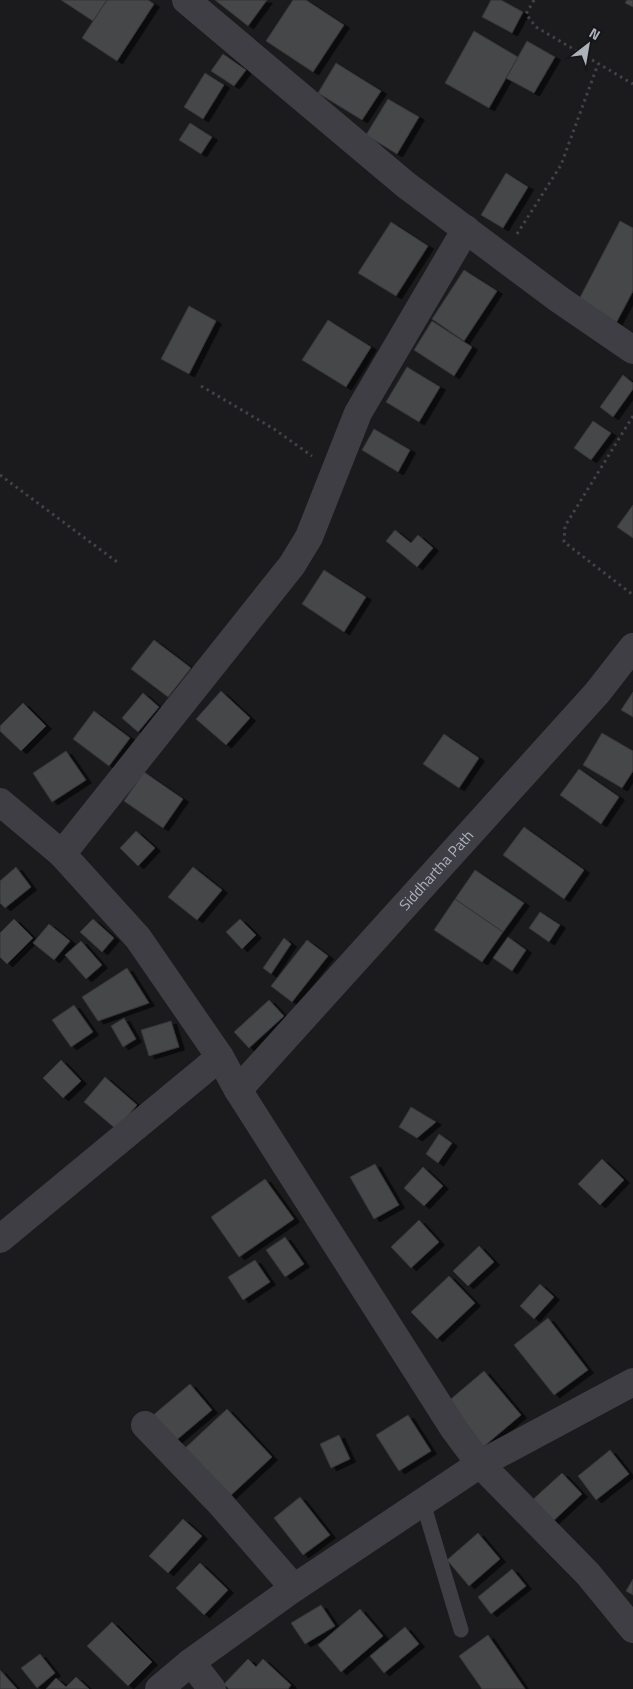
<svg xmlns="http://www.w3.org/2000/svg" width="633" height="1689" viewBox="0 0 633 1689" font-family="'Titillium Web',sans-serif">
<style>
.building{fill:#45464a;stroke:#353539;filter:url(#shadow)}
.lines{fill:none;stroke-linecap:round;stroke-linejoin:round}
.path{stroke:#424349;stroke-width:3;stroke-dasharray:2.5 4;stroke-linecap:butt}
.service{stroke:#3e3e44;stroke-width:15}
.minor{stroke:#3e3e44;stroke-width:28}
.labels{text-anchor:middle;stroke-width:5;stroke-linejoin:round;paint-order:stroke}
.street-label{font-size:15px;fill:#adb1bc;stroke:#161618}
</style>
<defs>
<filter id="shadow"><feDropShadow dx="5.5" dy="3" stdDeviation="0" flood-color="#0009"/></filter>
</defs>
<rect width="100%" height="100%" fill="#1b1b1d"/>
<path class="building" d="M61 0H107L93 21Z
M107 0H148L154 4 117 61 82 38Z
M215 0H267L248 26Z
M293 0H306L344 25 313 72 266 41Z
M491 0H501L523 12 512 33 482 17Z
M627 0H633V7L625 3Z
M474 31 518 57 489 108 445 83Z
M527 41 555 57 534 93 506 78Z
M223 54 246 70 234 86 211 71Z
M336 63 381 91 362 120 318 93Z
M205 73 224 85 203 119 184 107Z
M388 99 419 117 397 154 366 135Z
M190 123 212 137 201 154 179 140Z
M506 173 528 187 503 228 481 215Z
M620 221 633 228V291L614 327 575 307Z
M391 222 428 246 396 296 358 273Z
M464 270 497 291 464 341 432 319Z
M189 306 216 321 189 374 161 359Z
M328 320 371 347 346 387 302 360Z
M432 321 472 347 454 376 414 350Z
M407 367 440 387 419 422 386 402Z
M623 375 633 383V389L613 417 600 407Z
M593 421 611 433 591 460 574 448Z
M374 429 410 450 398 472 362 450Z
M633 505V538L617 527Z
M395 530 411 543 418 535 433 548 417 567 386 541Z
M324 570 366 597 344 632 302 604Z
M154 640 191 668 168 697 131 669Z
M221 691 250 718 226 745 196 719Z
M633 692V717L621 710Z
M143 693 159 707 138 732 122 718Z
M23 703 46 726 21 751 0 731V726Z
M94 711 130 738 109 766 73 739Z
M602 733 633 751V771L622 788 583 765Z
M444 734 479 758 459 788 423 764Z
M66 751 86 780 52 802 33 773Z
M579 769 619 797 601 824 560 795Z
M144 772 183 799 163 828 124 801Z
M524 827 584 870 564 899 503 855Z
M136 831 155 848 138 866 120 848Z
M16 867 31 887 5 908 0 903V881Z
M193 867 222 890 197 920 168 897Z
M475 870 524 903 503 932 455 899Z
M455 899 503 932 482 962 434 930Z
M540 912 560 925 549 942 529 928Z
M14 919 33 938 7 964 0 957V933Z
M93 919 114 938 102 952 80 932Z
M240 919 256 935 242 949 226 932Z
M49 924 70 941 54 960 33 943Z
M508 937 526 950 512 971 493 958Z
M284 938 291 944 271 974 263 968Z
M307 940 328 956 292 1002 271 986Z
M81 941 102 965 86 979 65 955Z
M127 968 149 1003 98 1021 82 997Z
M269 1000 284 1016 249 1048 234 1032Z
M74 1005 93 1032 71 1047 52 1020Z
M124 1018 136 1039 123 1047 111 1026Z
M171 1021 179 1047 149 1056 141 1030Z
M61 1060 81 1081 63 1098 43 1078Z
M105 1077 137 1105 116 1129 84 1102Z
M411 1107 436 1122 417 1138 399 1127Z
M439 1134 452 1143 438 1163 426 1154Z
M602 1159 624 1180 600 1205 578 1184Z
M375 1164 399 1205 374 1219 350 1177Z
M423 1167 443 1186 424 1206 404 1188Z
M265 1179 294 1219 239 1257 211 1217Z
M419 1220 439 1242 411 1268 391 1247Z
M285 1237 304 1264 285 1277 266 1250Z
M479 1246 494 1262 468 1286 453 1271Z
M255 1260 270 1282 243 1300 228 1277Z
M449 1276 475 1303 437 1339 411 1312Z
M540 1284 554 1297 534 1319 520 1306Z
M548 1318 588 1370 554 1395 514 1345Z
M484 1371 521 1415 482 1448 445 1404Z
M190 1384 212 1410 167 1448 145 1422Z
M227 1409 272 1457 228 1498 183 1450Z
M408 1415 431 1451 399 1471 376 1435Z
M339 1435 350 1459 331 1468 320 1444Z
M610 1450 629 1474 596 1500 578 1476Z
M562 1473 582 1494 549 1525 529 1503Z
M300 1497 330 1535 303 1555 274 1518Z
M183 1519 202 1536 168 1573 149 1556Z
M478 1533 500 1559 469 1586 447 1560Z
M200 1563 228 1590 204 1615 176 1588Z
M512 1569 526 1586 491 1614 478 1597Z
M633 1579V1595L626 1591Z
M321 1605 335 1626 305 1644 291 1623Z
M360 1609 383 1636 341 1672 318 1645Z
M112 1622 152 1662 128 1686 87 1646Z
M405 1627 419 1644 384 1673 370 1656Z
M488 1635 525 1689H482L459 1656Z
M40 1654 55 1673 37 1688 21 1668Z
M248 1659 256 1667 263 1659 291 1685 288 1689H229L224 1684Z
M0 1670 17 1689H0Z
M76 1677 89 1689H46L56 1678 66 1687Z"/>
<g class="lines">
<path class="path" d="M534 0 526 14 536 27 633 84
M517 234 561 165 598 64
M201 386 274 429 312 456
M633 416 565 526 564 542 633 595
M0 475 117 562"/>
<path class="service" d="M423 1503 461 1630"/>
<g class="minor">
<path d="M186 0 406 185 560 300 633 350"/>
<path d="M0 802 62 854 138 938 220 1057 238 1090 454 1429 480 1464 588 1574 633 1629"/>
<path d="M62 854 292 565 309 537 358 413 466 229"/>
<path id="s1" d="M238 1090 597 693 633 647"/>
<path d="M0 1239 220 1057"/>
<path d="M145 1425 220 1503 294 1588"/>
<path d="M191 1662 212 1689"/>
<path d="M159 1689 191 1662 294 1588 480 1464 633 1382"/>
</g>
</g>
<g class="labels">
<g class="street-label">
<text dy="5" stroke="none"><textPath href="#s1" startOffset="296">Siddhartha Path</textPath></text>
</g>
</g>
<g transform="translate(588 45) rotate(31)" stroke="#161618" stroke-width="4" paint-order="stroke">
<path d="M0-4L9 19L0 12L-9 19Z" fill="#adb1bc"/>
<text y="-8" font-size="14" font-weight="bold" text-anchor="middle" fill="#adb1bc">N</text>
</g>
</svg>
